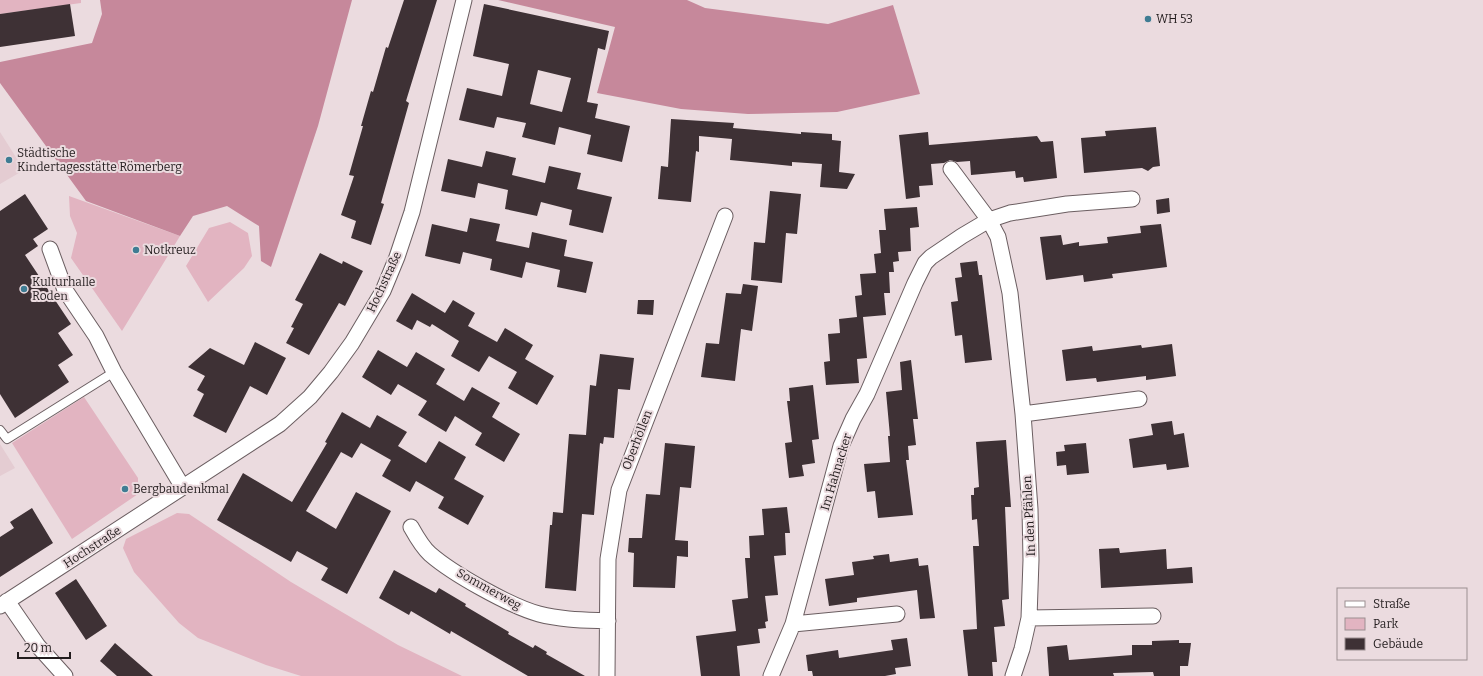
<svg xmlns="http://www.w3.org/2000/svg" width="1483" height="676" viewBox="0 0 1483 676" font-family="Bitter,serif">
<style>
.built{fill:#e4ccd2}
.green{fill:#e2b4c1}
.forest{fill:#c6889b}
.building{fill:#3e3135;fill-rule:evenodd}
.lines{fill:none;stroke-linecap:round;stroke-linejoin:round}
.lane-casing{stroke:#6b5e61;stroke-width:10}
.street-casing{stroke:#6b5e61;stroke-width:17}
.lane{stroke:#fff;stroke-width:8}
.street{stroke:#fff;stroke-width:15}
.poi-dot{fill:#3f7c93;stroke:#ebdbdf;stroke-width:1.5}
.labels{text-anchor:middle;stroke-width:4;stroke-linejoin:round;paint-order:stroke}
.poi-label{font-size:12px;fill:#221c1d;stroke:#ebdbdf;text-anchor:start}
.street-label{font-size:12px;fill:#221c1d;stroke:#ebdbdf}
</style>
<rect width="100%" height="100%" fill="#ebdbdf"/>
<path class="built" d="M0 132 24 170 0 184Z
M0 444 15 468 0 476Z"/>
<path class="green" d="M0 0H81V3L0 14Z
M69 196 180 236 122 331 71 258 77 233 70 216Z
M230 222 248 233 252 256 244 268 208 302 186 266 209 228Z
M84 397 138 478V494L72 539 12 443Z
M177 513 189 514 291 582 398 645 462 676H301L266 665 198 638 179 623 134 572 123 548 126 539Z"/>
<path class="forest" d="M100 0H352L318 126 271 267 261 261 259 226 227 206 193 216 180 236 86 201 0 83V62L92 43 102 14Z
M498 0H687L705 8 828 24 893 5 920 94 837 112 748 114 681 109 597 93 615 27Z"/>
<path class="building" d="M404 0H437L406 101 409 103 381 203 384 204 371 245 351 238 356 221 341 215 354 176 349 175 363 126H361L371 91 373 92 386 47 388 48Z
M70 4 75 36 0 47V14Z
M484 4 609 31 605 50 598 48 587 102 598 104 595 118 630 126 622 162 587 154 591 135 559 127 555 145 522 137 526 123 497 117 494 128 459 120 467 88 502 96 509 64 473 56ZM538 70 571 78 562 112 530 104Z
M671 119 734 123 733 128 801 134V132L832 134V140L841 141 839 172 855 174 847 189 820 187 822 164 792 162V166L730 160 732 139 699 136V152L696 151 691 202 658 199 661 166 668 167Z
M1156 127 1160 166 1153 167 1148 171 1142 168 1084 173 1081 138 1106 136 1105 131Z
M928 132 929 145 1037 136 1041 142 1053 141 1057 178 1024 182 1023 177 1016 178 1015 171 971 175 970 161 957 162 950 160 944 163 931 164 933 185 919 186 920 197 906 199 899 135Z
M486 151 516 158 512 175 545 183 549 166 581 173 577 189 612 197 603 233 569 225 572 210 541 202 537 216 505 209 508 190 478 183 475 198 441 191 448 159 482 167Z
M770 191 801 194 797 234 786 233 782 283 751 280 754 242 765 243Z
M25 194 48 229 33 239 38 246 25 255 71 324 58 333 73 355 58 365 69 382 15 418 0 394V211Z
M1169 198 1170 212 1157 214 1156 200Z
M917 207 919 227 910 228 911 251 898 252 899 261 893 262 894 272H889L890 293H884L886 315 863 317 867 358 857 359 859 383 826 385 824 362 830 361 828 334 840 333 839 319 857 317 855 296 862 295 860 274 876 273 874 254 881 253 879 230H886L884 209Z
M470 218 500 224 496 241 529 248 532 232 567 240 564 256 593 262 586 293 557 287 560 270 526 262 522 278 490 270 492 259 463 252 460 264 425 256 432 224 467 232Z
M1161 224 1167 267 1112 274 1113 278 1084 282 1083 275 1046 280 1040 237 1061 235 1063 245 1079 242V246L1108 243 1107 237 1141 233 1140 226Z
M320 253 342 264 343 261 363 271 345 306 339 303 309 355 286 343 294 328 291 327 303 304 295 300Z
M977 261 979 275H982L992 360 965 363 962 335 955 336 951 302 958 301 955 278 962 277 960 263Z
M743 284 758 286 752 331 741 329 735 381 701 377 706 343 719 344 726 293 741 294Z
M412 293 445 313 453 300 475 313 468 326 497 342 505 328 533 345 525 359 554 376 537 405 508 388 517 372 489 356 479 372 451 356 459 341 432 324 430 327 417 320 412 330 396 321Z
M638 300H654L653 315 637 314Z
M255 342 286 358 267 395 250 386 226 433 193 416 204 394 197 390 205 376 188 367 210 348 244 365Z
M1172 344 1176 376 1146 380V376L1097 382 1096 378 1066 381 1062 350 1092 346 1093 351 1141 345 1142 348Z
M378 350 407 367 416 352 445 369 436 384 464 401 472 387 500 403 492 417 520 434 504 462 475 445 482 433 455 416 446 432 418 415 427 401 398 384 391 395 362 377Z
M600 354 634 358 630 390 618 389 614 438 604 437 603 444 600 443 594 515 582 514 576 591 545 588 550 525H552L553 512 563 513 569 434 586 435 590 385 596 386Z
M911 360 918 419H913L916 445 908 446 909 460H906L913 515 878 518 875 491 867 492 864 464 890 462 888 436H890L886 392 902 390 900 362Z
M813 385 819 439 812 440 815 463 802 465 804 476 789 478 785 443 792 442 787 401H790L789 388Z
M342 412 370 428 377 415 407 432 398 446 426 463 439 441 466 457 454 479 484 496 468 525 438 508 444 497 416 481 410 492 382 476 391 460 361 443 352 458 341 452 306 511 336 529 356 492 391 511 347 594 321 580 328 568 297 551 291 562 217 520 243 473 292 502 327 443 325 442Z
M1172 421 1174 435 1184 433 1189 467 1167 470 1166 464 1133 468 1129 439 1153 435 1151 424Z
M1006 440 1011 507H1005L1009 599 1002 600 1005 626 994 627 997 662H992L993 676H968L963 630 977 629 973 546H979L977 519 972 520 971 495H974V488L979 487 976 442Z
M665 443 695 446 691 488 680 487 675 540 688 541V557L677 556 675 588 633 587 634 553 628 552 629 538H642L646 494 660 495Z
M1086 443 1089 473 1067 475 1066 465 1057 466 1056 452 1065 451 1064 445Z
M787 507 790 533H785L786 555 774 556 778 595 765 596 768 621 765 622 766 628 758 629 760 643 737 646 740 676H701L696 636 736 631 732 600 748 598 745 558H750L749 536 764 535 762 509Z
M32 508 53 543 0 577V537L14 528 10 522Z
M1119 548 1120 553 1166 549 1167 569 1192 567 1193 583 1101 588 1099 549Z
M889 554 890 562 918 558 919 566 928 565 935 618 920 619 917 590 857 598V602L829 606 825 579 854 575 852 562 874 559 873 556Z
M394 570 436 593 439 588 466 604 465 606 509 632 508 634 533 648 535 645 547 652 546 654 585 676H528L451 631 450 634 411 611 409 615 379 598Z
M76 579 107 626 86 640 55 593Z
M907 638 911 666 895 668 896 674 885 676H813L812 671H808L806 655 838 650 839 658 893 650 891 640Z
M1179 640V643H1191L1188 666H1180V676H1154L1153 672 1113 673 1114 676H1049L1047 647 1067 645 1069 660 1132 655V645H1152V641Z
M115 643 131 657 153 676H117L100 661Z"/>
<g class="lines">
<g class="lane-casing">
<path id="lane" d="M0 430 7 439 114 372"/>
</g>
<g class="street-casing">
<path id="street" d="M951 169 989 220 998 237 1010 293 1023 414 1030 509 1031 560 1029 618 1022 649 1013 676
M50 249 65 290 96 336 114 372 182 486
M1023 414 1139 399
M411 527C416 536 422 547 430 554 453 574 510 606 539 614 562 620 585 620 608 621
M7 601 38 646 65 676
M0 606 280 424 310 397 331 372 352 343 383 291 397 257 412 212 464 0
M1029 618 1153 616
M793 624 897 614
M607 676 608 559 619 490 725 216
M771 676 793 624 841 446 853 419 867 394 915 283 925 263 931 257 962 236 989 220 1010 213 1067 204 1132 199"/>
</g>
<use href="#lane" class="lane"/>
<use href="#street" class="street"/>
</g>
<g class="poi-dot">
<circle cx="1148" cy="19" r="4"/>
<circle cx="9" cy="160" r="4"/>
<circle cx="136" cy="250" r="4"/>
<circle cx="24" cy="289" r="4"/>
<circle cx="125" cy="489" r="4"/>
</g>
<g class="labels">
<g class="poi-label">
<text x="1156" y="23">WH 53</text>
<text x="17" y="157">Städtische<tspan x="17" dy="14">Kindertagesstätte Römerberg</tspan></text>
<text x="144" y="254">Notkreuz</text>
<text x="32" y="286">Kulturhalle<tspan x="32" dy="14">Roden</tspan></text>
<text x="133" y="493">Bergbaudenkmal</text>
</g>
<g class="street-label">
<text transform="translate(384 282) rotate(-65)" y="4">Hochstraße</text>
<text transform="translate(637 440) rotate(-69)" y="4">Oberhöllen</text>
<text transform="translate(836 472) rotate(-73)" y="4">Im Hahnacker</text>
<text transform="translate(1029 516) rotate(-93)" y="4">In den Pfählen</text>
<text transform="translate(92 547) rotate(-33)" y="4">Hochstraße</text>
<text transform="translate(489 589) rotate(29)" y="4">Sommerweg</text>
</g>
</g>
<rect x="1337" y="588" width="130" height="72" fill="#ebdbdf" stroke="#9b8f91"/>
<rect x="1345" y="601" width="20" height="6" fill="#ffffff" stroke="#9b8f91"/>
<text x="1373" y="608" font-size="12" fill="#221c1d">Straße</text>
<rect x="1345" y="618" width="20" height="12" fill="#e2b4c1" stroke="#9b8f91"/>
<text x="1373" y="628" font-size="12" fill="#221c1d">Park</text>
<rect x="1345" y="638" width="20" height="12" fill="#3e3135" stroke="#9b8f91"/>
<text x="1373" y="648" font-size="12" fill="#221c1d">Gebäude</text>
<path d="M18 652v6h52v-6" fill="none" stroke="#221c1d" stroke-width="2"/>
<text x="24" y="652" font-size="12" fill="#221c1d" stroke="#ebdbdf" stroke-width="3" paint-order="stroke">20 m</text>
</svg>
